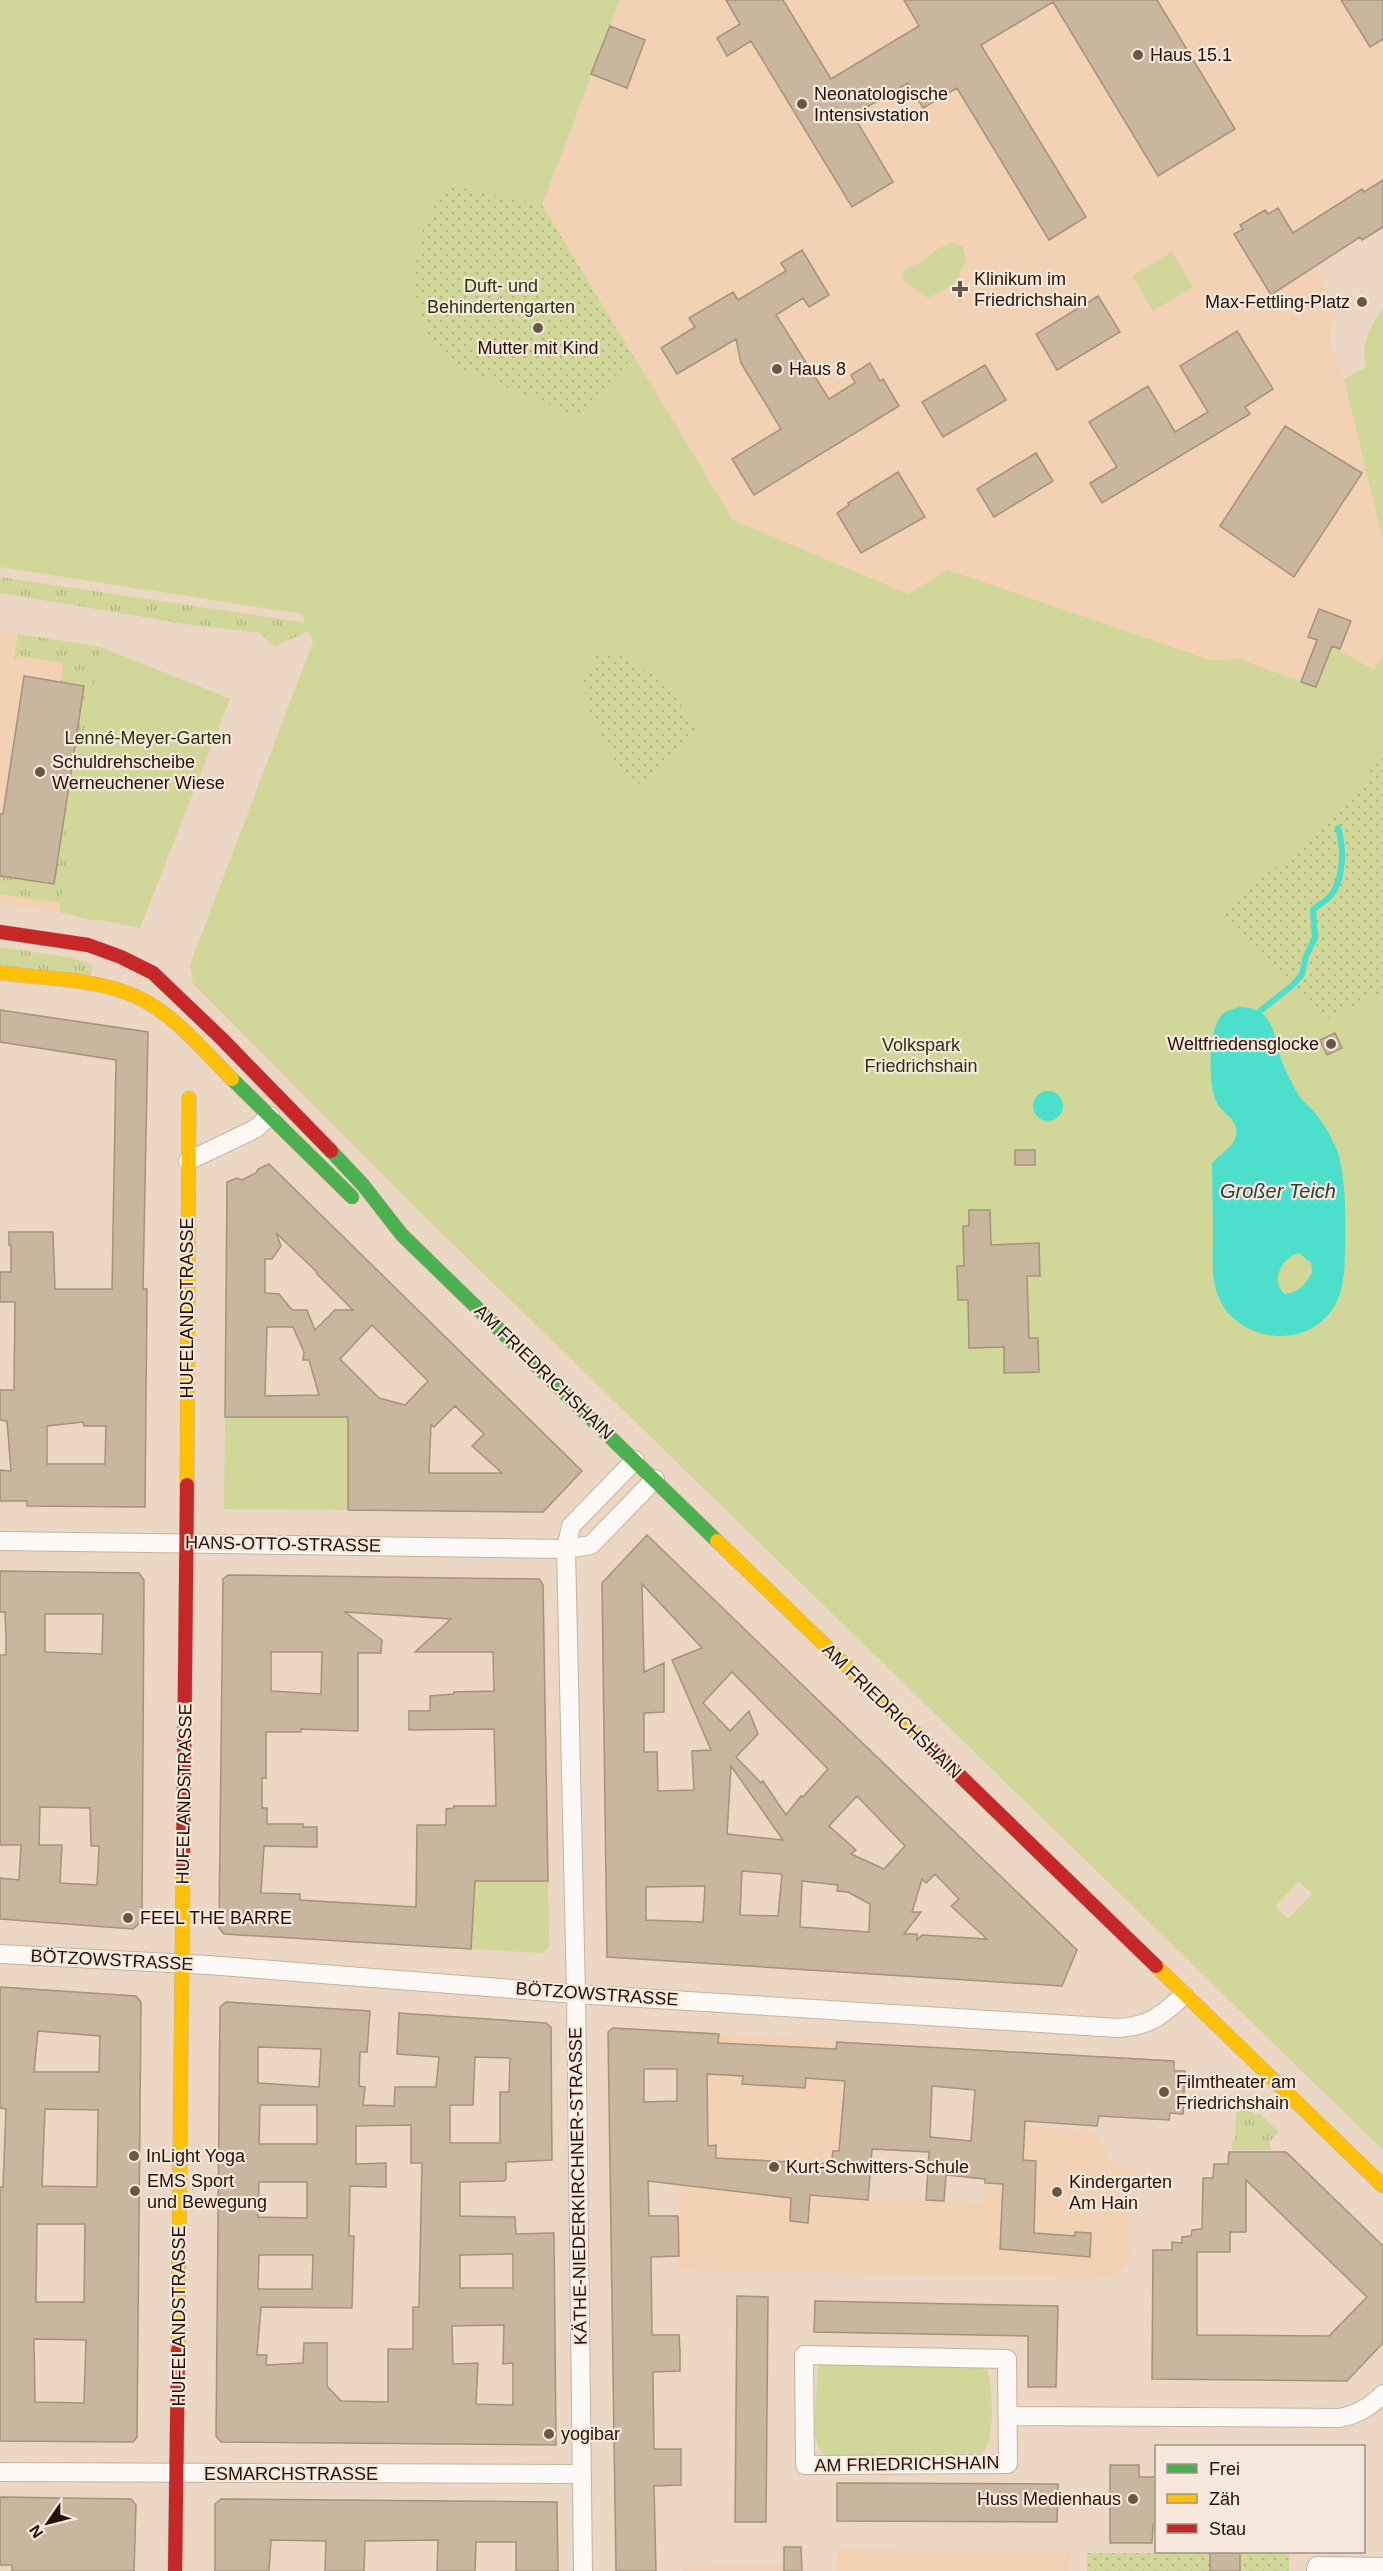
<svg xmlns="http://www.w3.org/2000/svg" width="1383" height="2571" viewBox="0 0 1383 2571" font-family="Helvetica,sans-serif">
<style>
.built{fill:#f3d1b4}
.grass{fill:url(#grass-tufts)}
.park{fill:#d0d799;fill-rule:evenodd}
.garden{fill:url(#garden-dots)}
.water{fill:#4cdfcc;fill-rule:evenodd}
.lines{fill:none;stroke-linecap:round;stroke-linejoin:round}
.stream{stroke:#4cdfcc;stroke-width:6}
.building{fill:#c8b69f;stroke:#a49279;stroke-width:1.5;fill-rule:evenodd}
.street-casing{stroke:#c7b19e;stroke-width:20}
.fast-casing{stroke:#c7b19e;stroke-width:15}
.slow-casing{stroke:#c7b19e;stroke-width:15}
.jam-casing{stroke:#c7b19e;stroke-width:15}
.street{stroke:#fcf9f6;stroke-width:18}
.fast{stroke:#4caf50;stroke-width:14}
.slow{stroke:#ffc107;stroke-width:14}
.jam{stroke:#c62828;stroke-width:14}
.poi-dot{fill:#6a5645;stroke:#f6e8dd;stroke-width:2}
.labels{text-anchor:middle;stroke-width:4.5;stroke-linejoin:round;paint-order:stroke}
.poi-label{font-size:18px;fill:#241101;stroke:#f6e8dd;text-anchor:start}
.park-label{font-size:18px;fill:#283404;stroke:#f6e8dd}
.street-label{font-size:18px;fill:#241101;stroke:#f6e8dd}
.water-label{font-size:20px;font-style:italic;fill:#25413c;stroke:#f6e8dd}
</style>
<defs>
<pattern id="grass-tufts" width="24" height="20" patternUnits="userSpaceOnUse" patternTransform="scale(1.5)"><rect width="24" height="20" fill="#d0d799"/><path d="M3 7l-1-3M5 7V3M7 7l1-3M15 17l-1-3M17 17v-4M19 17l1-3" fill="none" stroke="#b2b882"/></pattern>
<pattern id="garden-dots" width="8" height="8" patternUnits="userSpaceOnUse" patternTransform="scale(1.5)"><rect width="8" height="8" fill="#d0d799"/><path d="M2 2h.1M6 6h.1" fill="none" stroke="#b2b882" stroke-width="1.8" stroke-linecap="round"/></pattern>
</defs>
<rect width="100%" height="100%" fill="#ecd6c4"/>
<path class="built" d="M620 0H1383V227L1362 240 1359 237 1314 266 1340 310 1331 324 1330 347 1344 379 1383 540V655L1374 670 1340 649 1315 687 1240 659 1210 660 909 594 733 520 542 205Z
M0 631 100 647 59 912 0 903Z
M676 2031 879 2044 869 2200 984 2202 985 2179 997 2124 1093 2131 1115 2168H1130L1129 2261 1111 2278 680 2270Z
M784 2547H801L802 2571H683L682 2567 783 2566Z
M838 2550 1070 2553V2571H837Z"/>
<path class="grass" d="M0 577 308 623 311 630 274 647 260 633 185 624 0 593Z
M18 634 100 647 221 695 68 857 67 866 95 921 59 912 61 903 0 894V876L54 884 84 686 61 682 63 663 18 656 16 661 14 660Z
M0 947 73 958 93 965 90 980 0 966Z
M1241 2094 1249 2102 1246 2106 1256 2116 1259 2113 1279 2132 1270 2141V2150H1232V2141L1235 2140 1237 2098Z"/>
<path class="park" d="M0 0H620L542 205 733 520 908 594 948 570 1210 660 1240 659 1315 687 1332 646 1374 670 1383 655V2150L424 1216 193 984 190 965 313 642 302 614 0 567ZM1299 1881 1312 1894 1288 1919 1275 1906Z
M954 243 963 246 966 260 955 284 928 298 904 281 903 270 921 262 939 248Z
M1172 252 1193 287 1153 311 1132 276Z
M1383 309V540L1344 379 1366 367C1361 343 1369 328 1383 309Z
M100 647 230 699 140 928 59 912Z
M225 1417H348V1510L224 1509Z
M475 1881H548L549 1947 542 1953 471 1949Z
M818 2363 985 2365C993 2375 993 2421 990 2435 989 2443 985 2450 979 2456L828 2458 820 2451 814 2432Z"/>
<path class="garden" d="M451 186 542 205 633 357 576 416 454 365C410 336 409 269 425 224 431 210 441 197 451 186Z
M599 651C646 656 674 696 701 730L634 788 609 752 588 708 583 678 590 664 594 670 600 664 595 655Z
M1383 750V992L1324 1019 1267 957 1243 938 1221 912 1240 893 1301 848 1324 826 1338 807 1365 779Z
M1087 2553H1289V2571H1087Z"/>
<path class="water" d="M1239 1007C1281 1007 1272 1047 1287 1073 1291 1081 1295 1090 1300 1097 1304 1103 1311 1108 1316 1114 1325 1125 1333 1140 1338 1153 1347 1178 1347 1253 1343 1280 1342 1290 1338 1301 1332 1310 1302 1353 1230 1340 1216 1290 1211 1272 1213 1254 1213 1236 1213 1212 1212 1187 1212 1163 1219 1155 1235 1146 1236 1135 1239 1118 1221 1114 1216 1101 1208 1083 1207 1024 1225 1012 1229 1010 1235 1009 1239 1007ZM1299 1253 1311 1263 1312 1272C1306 1284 1299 1293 1285 1294 1269 1282 1282 1257 1299 1253Z
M1033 1106a15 15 0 1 1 30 0a15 15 0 1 1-30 0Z"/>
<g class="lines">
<path class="stream" d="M1260 1011 1294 984 1302 974 1306 956 1315 938 1313 910C1319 904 1327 901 1332 894 1344 877 1344 847 1338 828"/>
</g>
<path class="building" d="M726 0H783L831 79 919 26 904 0H1157L1235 129 1158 176 1053 2 981 45 1086 217 1049 240 957 88 923 108 908 83 853 115 893 182 852 207 751 41 727 56 717 38 740 24Z
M1341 0H1383V39L1370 47Z
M610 26 645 40 627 88 591 74Z
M1383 180V227L1362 240 1360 237 1271 295 1234 234 1243 229 1240 225 1265 210 1268 214 1278 208 1293 233 1362 189 1364 192Z
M802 250 829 295 809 307 803 298 776 315 829 399 855 383 851 375 870 363 880 381 883 379 899 406 754 495 732 459 781 429 741 363 736 339 677 374 661 348 695 327 689 318 733 292 738 300 786 271 781 263Z
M1098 296 1120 332 1057 370 1036 334Z
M1237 331 1273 389 1245 407 1250 414 1102 503 1090 483 1117 467 1089 422 1148 386 1175 432 1208 412 1180 366Z
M985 365 1006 400 943 437 922 402Z
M1285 426 1362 473 1294 577 1220 526Z
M1036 453 1053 481 994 517 977 489Z
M898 472 925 517 861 553 837 513 849 505 848 503Z
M1319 609 1351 621 1340 649 1332 646 1316 687 1301 682 1317 640 1308 637Z
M24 676 84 686 54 884 0 876V814H3Z
M0 1010 148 1032 143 1289H147L145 1507 27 1506V1501H0V1470L11 1471 7 1421 0 1420V1390H14L15 1302H0V1272H11V1246L9 1245V1232H53L55 1289H112L116 1060 0 1042ZM83 1422 84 1426H106L105 1464H47V1426Z
M1335 1033 1342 1048 1327 1055 1320 1040Z
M1015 1150H1035V1165H1015Z
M269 1164 582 1471 543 1512 348 1510V1417H225L227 1182 237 1178 242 1180 256 1173 258 1169ZM276 1233 317 1272 316 1273 353 1310H335L315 1330 307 1310H292L279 1294 265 1293V1259H272L281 1246ZM372 1325 428 1381 405 1405 379 1398 340 1359ZM267 1327H293L304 1352 303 1360H309L319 1395 265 1396ZM455 1406 484 1434 472 1446 502 1473H429L431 1425 434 1427Z
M969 1210H990L991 1245 1039 1243 1040 1276H1027L1029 1338H1038L1039 1372 1004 1373V1347L969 1348 968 1300H958L957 1266H964L963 1226H969Z
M647 1535 1077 1950 1062 1986 607 1957 602 1583ZM642 1584 702 1648 672 1660 711 1750 692 1751 694 1790 658 1791 657 1752H644V1713L664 1712V1663L644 1672ZM732 1672 828 1769 803 1797 801 1796 786 1815 763 1781 761 1783 736 1757 758 1734 749 1711 730 1731 703 1703ZM731 1766 783 1840 727 1834ZM857 1796 905 1846 884 1869 851 1854 856 1850 829 1826ZM742 1871 782 1874 778 1916 740 1915ZM935 1874 959 1899 951 1906 987 1939 922 1935 917 1940V1934H904L921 1912H912L922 1879 926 1883ZM802 1881 838 1885 837 1891 848 1892 870 1904 869 1932 800 1927ZM705 1886 703 1922 646 1920V1887Z
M0 1571 139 1573 144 1580 142 1921 133 1929 0 1919V1878L19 1880 21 1845H0V1655H6V1635L5 1612H0ZM45 1614H103L102 1654 45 1652ZM40 1807 90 1808 91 1846H99L97 1885 60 1883 62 1845H39Z
M228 1575 539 1579 543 1585 548 1881H475L471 1949 224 1934 219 1928 223 1579ZM345 1612 451 1619 415 1652H493L494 1691 454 1692V1694L430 1696V1711H409V1730L494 1729 495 1767 496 1806H454V1808L446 1809V1825H417L416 1907 300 1900V1894L261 1893 264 1846 317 1847V1827H303V1824H267V1808H262V1778H266V1732H301V1729L358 1731V1653H381L382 1640ZM271 1652H322L321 1694 271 1691Z
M0 1987 136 1996 141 2002 137 2437 133 2442 0 2441V2187H3L6 2109 0 2108ZM38 2031 100 2036 99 2072H34ZM45 2109 98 2110 97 2187 42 2186ZM37 2224H85L84 2302H36ZM34 2339 86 2340 84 2403 35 2402Z
M226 2002 370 2011 367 2052H360L359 2086 365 2087 363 2105 394 2106 395 2087H436L439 2057 397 2054 399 2013 546 2023 551 2027 552 2160 506 2162V2179L504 2181 460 2182V2216L515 2217 516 2234 554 2233 556 2445 221 2442 216 2436 220 2007ZM258 2047 321 2049 319 2087 258 2083ZM475 2057 510 2058 509 2092H500V2143H450V2105H473ZM260 2105H317V2144H259ZM411 2125V2163H422L419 2307H413V2349H388V2402L341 2401 327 2386V2343H304L303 2363 266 2365 267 2355H257L261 2307 352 2308 354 2236H349L350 2186 386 2187V2163L356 2164V2126ZM259 2182H307V2218L258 2217ZM513 2254V2288H460V2255ZM259 2255H313L312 2289H258ZM504 2325 503 2364 513 2363V2405L476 2404 478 2363 453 2364 452 2326Z
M613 2028 719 2034 718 2043 836 2049 837 2042 1174 2061V2071H1185L1183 2114 1170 2113 1169 2120 1099 2116 1097 2126 1025 2121 1023 2160 1036 2161 1034 2233 1075 2236V2232L1091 2233 1090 2257 1000 2249 1003 2184 985 2183V2179L946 2175 944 2201 926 2200 929 2152 872 2149 868 2200 810 2195 808 2223 790 2221 791 2198 648 2181 649 2216H678L679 2256 651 2257 652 2335H679L680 2351V2371L653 2372 654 2449H681V2485L654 2486 656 2571H616L608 2032ZM644 2069H677V2101L644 2102ZM707 2074 743 2076 742 2084 805 2088 806 2078 845 2081 839 2151H833L831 2164 716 2158V2145L708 2146ZM932 2086 975 2090 971 2141 930 2137Z
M1229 2152H1286L1383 2246V2343L1347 2381 1152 2379 1153 2250H1172V2242L1182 2243V2237L1191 2236 1192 2230 1202 2229 1203 2178H1213L1214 2164H1228ZM1246 2180 1367 2297 1329 2336 1197 2335V2252H1230V2232H1246Z
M737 2296 768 2297 766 2522H735Z
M815 2301 1058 2306 1056 2387H1028V2336L814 2332Z
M1110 2465H1139V2477H1156V2522L1153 2525 1152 2543H1110Z
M837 2483 1058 2484 1057 2522 837 2521Z
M0 2497 131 2499 136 2505 134 2571H12V2565H0Z
M221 2499 557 2502 558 2571H516V2542H476L475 2571H437L438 2540 365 2541 364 2571H325L326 2541 271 2540 269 2571H215V2504Z
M784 2547H801L802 2571H784Z
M1210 2552H1240V2571H1210Z"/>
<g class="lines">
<g class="street-casing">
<path id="street" d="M188 1161 255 1129 270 1116
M0 1541 566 1549 591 1545 655 1479
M0 1954 208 1965 576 1994 1118 2028C1150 2026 1161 2016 1184 1995
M804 2355 1007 2359 1008 2464 805 2465Z
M1008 2416 1340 2418C1358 2414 1370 2407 1383 2394
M0 2472 582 2474
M583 2571 576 1994 566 1549 571 1526 635 1460
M1316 2571 1317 2566 1383 2567"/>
</g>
<g class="fast-casing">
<path id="fast" d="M232 1079 352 1197
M331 1151 363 1185 402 1235 717 1541"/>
</g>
<g class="slow-casing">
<path id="slow" d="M0 973C45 979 96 978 137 997 174 1014 204 1051 232 1079
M187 1485 189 1098
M717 1541 920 1737
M1156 1966 1383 2186
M178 2350 183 1866"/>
</g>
<g class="jam-casing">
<path id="jam" d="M0 932 88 945 121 957 153 973 222 1039 331 1151
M920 1737 1156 1966
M183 1866 187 1485
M175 2571 178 2350"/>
</g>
<use href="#street" class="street"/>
<use href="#fast" class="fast"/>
<use href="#slow" class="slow"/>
<use href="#jam" class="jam"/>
</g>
<g class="poi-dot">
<circle cx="1138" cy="55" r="6"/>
<circle cx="802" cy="104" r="6"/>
<path d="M957 280h6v6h6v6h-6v6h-6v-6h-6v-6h6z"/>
<circle cx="1362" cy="302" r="6"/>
<circle cx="538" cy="328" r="6"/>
<circle cx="777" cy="369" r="6"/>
<circle cx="40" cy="772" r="6"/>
<circle cx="1331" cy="1044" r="6"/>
<circle cx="128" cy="1918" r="6"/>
<circle cx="1164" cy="2092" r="6"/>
<circle cx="134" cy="2156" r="6"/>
<circle cx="774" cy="2167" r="6"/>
<circle cx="135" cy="2191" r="6"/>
<circle cx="1057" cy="2192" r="6"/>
<circle cx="549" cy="2434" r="6"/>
<circle cx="1133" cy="2499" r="6"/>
</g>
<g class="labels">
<g class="poi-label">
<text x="1150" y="61">Haus 15.1</text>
<text x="814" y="100">Neonatologische<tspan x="814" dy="21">Intensivstation</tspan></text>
<text x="974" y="285">Klinikum im<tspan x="974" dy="21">Friedrichshain</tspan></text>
<text x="1350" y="308" text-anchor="end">Max-Fettling-Platz</text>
<text x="538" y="354" text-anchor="middle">Mutter mit Kind</text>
<text x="789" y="375">Haus 8</text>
<text x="52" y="768">Schuldrehscheibe<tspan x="52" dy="21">Werneuchener Wiese</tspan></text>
<text x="1319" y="1050" text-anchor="end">Weltfriedensglocke</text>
<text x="140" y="1924">FEEL THE BARRE</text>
<text x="1176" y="2088">Filmtheater am<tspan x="1176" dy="21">Friedrichshain</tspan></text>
<text x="146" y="2162">InLight Yoga</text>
<text x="786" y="2173">Kurt-Schwitters-Schule</text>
<text x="147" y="2187">EMS Sport<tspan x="147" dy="21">und Bewegung</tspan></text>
<text x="1069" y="2188">Kindergarten<tspan x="1069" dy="21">Am Hain</tspan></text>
<text x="561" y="2440">yogibar</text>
<text x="1121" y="2505" text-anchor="end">Huss Medienhaus</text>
</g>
<g class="park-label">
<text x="501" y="292">Duft- und<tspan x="501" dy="21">Behindertengarten</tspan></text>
<text x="148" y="744">Lenné-Meyer-Garten</text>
<text x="921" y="1051">Volkspark<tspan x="921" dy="21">Friedrichshain</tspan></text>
</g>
<g class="street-label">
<text transform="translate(187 1308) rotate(-90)" y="6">HUFELANDSTRASSE</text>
<text transform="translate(544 1372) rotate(44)" y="6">AM FRIEDRICHSHAIN</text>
<text transform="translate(283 1544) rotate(1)" y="6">HANS-OTTO-STRASSE</text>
<text transform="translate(892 1711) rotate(44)" y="6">AM FRIEDRICHSHAIN</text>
<text transform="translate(184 1794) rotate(-89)" y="6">HUFELANDSTRASSE</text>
<text transform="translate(112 1960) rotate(3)" y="6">BÖTZOWSTRASSE</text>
<text transform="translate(597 1994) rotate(4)" y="6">BÖTZOWSTRASSE</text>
<text transform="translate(578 2186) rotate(-91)" y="6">KÄTHE-NIEDERKIRCHNER-STRASSE</text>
<text transform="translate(179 2316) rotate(-90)" y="6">HUFELANDSTRASSE</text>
<text transform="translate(907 2464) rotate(-1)" y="6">AM FRIEDRICHSHAIN</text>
<text x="291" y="2480">ESMARCHSTRASSE</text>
</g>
<g class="water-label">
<text x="1278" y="1198">Großer Teich</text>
</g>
</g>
<rect x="1155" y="2445" width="210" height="108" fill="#f6e8dd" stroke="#a29285" stroke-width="1.5"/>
<rect x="1167" y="2464" width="30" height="9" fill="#4caf50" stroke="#a29285" stroke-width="1.5"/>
<text x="1209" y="2475" font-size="18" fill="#241101">Frei</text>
<rect x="1167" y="2494" width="30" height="9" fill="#ffc107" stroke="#a29285" stroke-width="1.5"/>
<text x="1209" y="2505" font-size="18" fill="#241101">Zäh</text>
<rect x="1167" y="2524" width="30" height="9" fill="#c62828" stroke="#a29285" stroke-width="1.5"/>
<text x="1209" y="2535" font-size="18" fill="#241101">Stau</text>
<g transform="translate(48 2523) rotate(235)" stroke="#f6e8dd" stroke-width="4.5" paint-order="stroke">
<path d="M0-4.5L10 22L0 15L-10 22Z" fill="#241101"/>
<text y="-9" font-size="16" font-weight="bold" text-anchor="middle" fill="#241101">N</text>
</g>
</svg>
